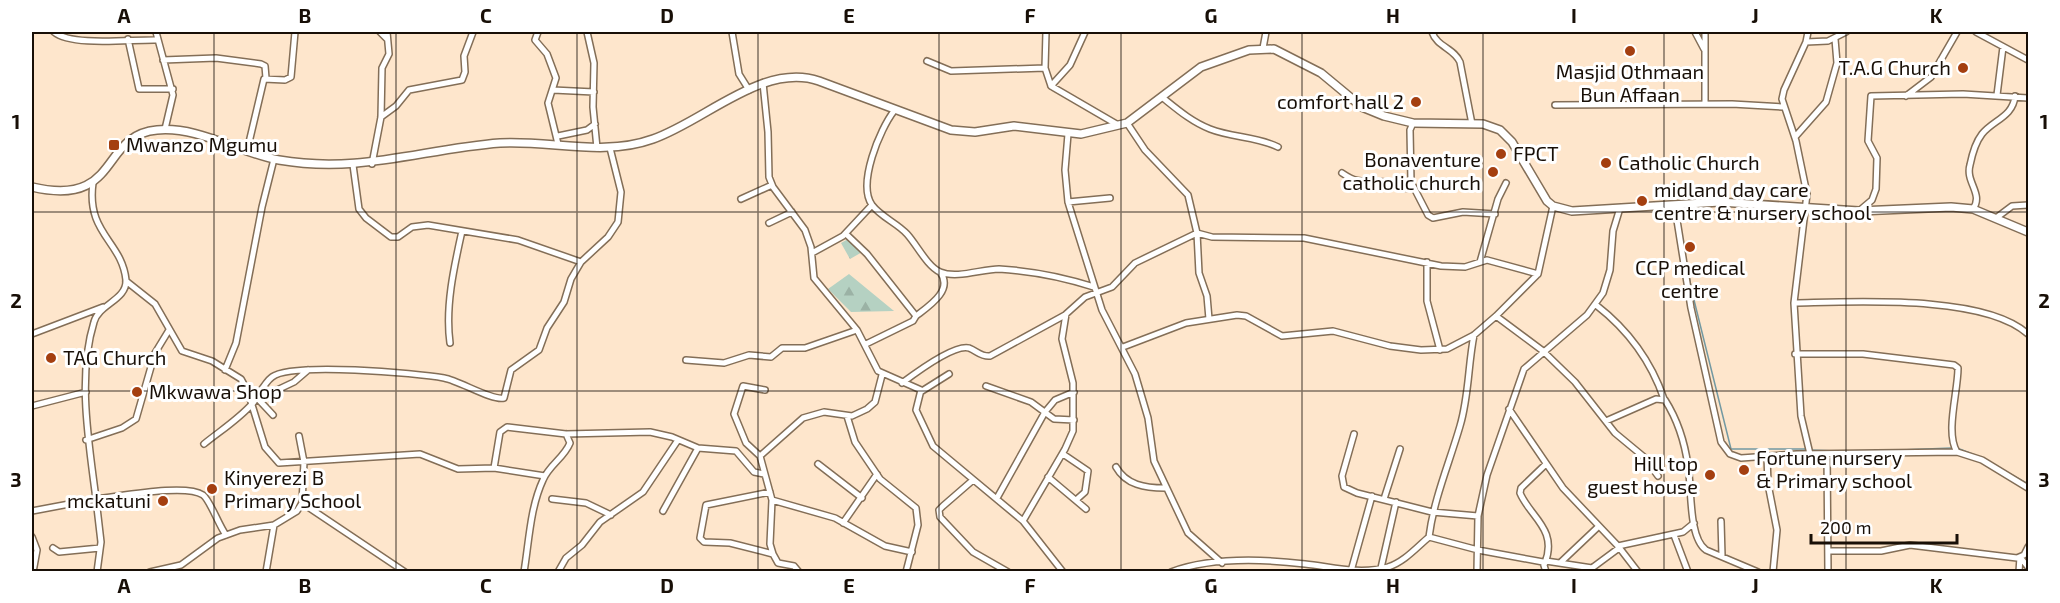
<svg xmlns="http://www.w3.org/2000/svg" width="2060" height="603" viewBox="0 0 2060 603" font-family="'Exo 2',sans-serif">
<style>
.forest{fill:url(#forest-firs)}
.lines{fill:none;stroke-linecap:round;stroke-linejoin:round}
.stream{stroke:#7399a2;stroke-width:1.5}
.minor-casing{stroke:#836e57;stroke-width:8}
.tertiary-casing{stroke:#836e57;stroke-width:10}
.minor{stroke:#fff;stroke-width:5}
.tertiary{stroke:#fff;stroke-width:7}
.grid{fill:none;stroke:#180f07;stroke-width:1.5;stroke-opacity:0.55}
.poi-dot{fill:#a43f10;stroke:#fff;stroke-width:2}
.labels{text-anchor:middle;stroke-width:6;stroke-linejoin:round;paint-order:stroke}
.poi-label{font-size:20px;fill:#180f07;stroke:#fff;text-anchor:start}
.neatline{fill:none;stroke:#180f07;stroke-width:2}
.grid-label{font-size:20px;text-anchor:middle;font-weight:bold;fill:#180f07}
</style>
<defs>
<pattern id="forest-firs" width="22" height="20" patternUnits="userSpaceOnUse" patternTransform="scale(1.5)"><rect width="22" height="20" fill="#b5d1c2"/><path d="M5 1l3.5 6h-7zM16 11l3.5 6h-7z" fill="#9bb2a5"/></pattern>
</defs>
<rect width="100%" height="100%" fill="#fee6cc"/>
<path class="forest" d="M850 238 864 251 850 259 841 243Z
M849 274 894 311 851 312 828 289Z"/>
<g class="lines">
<path class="stream" d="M1684 249 1692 292 1731 449H1806
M1957 448 1975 455
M1810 450 1836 451
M1900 450 1952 448
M1998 467 2028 484"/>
<g class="minor-casing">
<path id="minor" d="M54 32C72 47 133 39 158 40
M156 32 173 95 165 129
M380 32 387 39
M538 32 535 40 547 54 556 78 548 103 558 144
M587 32 594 63 593 107 597 148
M732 32 739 74 749 90
M1046 32 1045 68 1051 86 1118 125
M1432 32C1437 47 1454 48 1460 62L1472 124
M1695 32 1704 49
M1808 32 1806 42 1784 90 1782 99 1796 141 1807 194 1794 303 1801 416 1810 454
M1976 32 2028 60
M128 39 139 89H173
M1806 42 1828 41 1846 32
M1263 48 1266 32
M163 60 216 58 261 64 265 66 266 78
M927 61 951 71 1045 68
M763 83 768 132 769 177 773 187 805 230 811 247 814 278 857 330 878 371 921 390 916 410 933 446 1023 521 1063 572
M1051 86 1070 65 1085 32
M553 90 594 92
M1997 95 2003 47
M1906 96 1931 77 1957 32
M1163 98C1178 110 1192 122 1210 129 1233 138 1256 136 1278 147
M1705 104V32
M1555 105 1732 104 1783 107
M894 111C880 129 857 184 872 205 881 217 897 223 907 234 917 245 927 266 940 272 957 279 982 269 999 269 1032 271 1063 277 1094 287
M381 117 396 106 409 90 462 80 465 72 464 56 473 32
M1127 123 1145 150 1188 195 1197 233 1199 273 1207 296 1209 319
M1413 123 1410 130 1411 182 1428 215 1433 218 1463 212 1495 214
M1068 134 1065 170 1068 202 1102 310 1135 374 1148 418 1154 461 1188 533 1222 563
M558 136 587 130 595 124
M1795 137 1826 102 1837 63 1835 39
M247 151 264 79 285 80 291 77 295 32
M372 164 381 117 382 68 389 54 387 32
M353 165 359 209 366 218 391 237H398L412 227 428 225 518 240 581 262
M1342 173C1361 186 1365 179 1385 182 1394 183 1398 190 1408 188L1411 182
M93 183C86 234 122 241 126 280 127 300 99 304 94 322 77 377 89 443 96 499 118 497 185 483 203 495 210 500 219 526 226 535
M741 199 772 185
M1068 202 1110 198
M1680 204 1676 214 1691 308 1721 442 1730 454 1741 458 1797 454 1957 452 1982 460 2028 488
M1973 209C1984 194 1965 182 1970 165 1972 155 1975 143 1982 134 1993 120 2013 117 2015 96
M1859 211 1872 200 1876 189 1877 158 1868 141 1871 96 1963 94 2028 98
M1996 218 2012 206 2028 205
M769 223 792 212
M846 234 867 254 916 316 913 321 866 344
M812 253 843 236 872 205
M1427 262V301L1440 350
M1480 262 1498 199 1506 183
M126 281 155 304 182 351 212 361 241 379 248 392 265 447 279 463 420 454 458 469 494 468 545 476
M1794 303C1853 302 1984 294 2028 334
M1596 305C1627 329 1651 361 1664 399
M916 316C929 306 954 290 940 272
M1496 316 1543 351 1575 382 1615 433 1644 457 1658 476
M32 334 103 307
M450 343C445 307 454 267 462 231
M1123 347 1186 323 1237 315 1246 316 1282 336 1333 331 1390 346 1421 350 1447 349 1474 335 1496 316 1538 274 1553 206
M1795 354H1863L1954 365 1958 368C1958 392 1945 433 1957 452
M686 360 724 363 749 355 771 357 782 348H805L857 330
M225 370 236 343 262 207 274 159
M902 383C914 374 954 344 969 348 977 351 981 357 990 356L1065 315
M986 386 1031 402 1054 419 1074 420
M922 391 949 374
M258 399 294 382 308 370
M258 399 273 415
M32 406 86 392
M1509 409 1563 488 1618 546 1683 532 1694 523
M847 416 855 442 880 479 916 508 918 525 906 572
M1606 421 1656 399 1665 400C1677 419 1685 444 1688 466 1692 487 1688 537 1706 550L1758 572
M1354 434 1342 476 1344 487 1357 493 1432 512 1478 516
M86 440 122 428 136 419 155 353 169 330
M204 444C220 431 239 419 253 403 259 395 264 383 272 377 291 362 417 373 444 378 460 381 492 401 504 398L511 370 539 350 547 328 564 302 571 279 581 262 608 237 618 222 621 192 610 148
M1063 454 1088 471 1085 492 1076 500
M1827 454 1828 572
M760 456 746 443 734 414 743 386 765 390
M1767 456 1768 484 1777 530 1773 572
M818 464 862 498
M1116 467C1126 485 1145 488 1165 488
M494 468 500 432 507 427 566 434 650 432 672 437 698 448 736 451 754 472 764 474
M1048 477 1086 509
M973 480 943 506 939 510 940 517 973 552 1008 572
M770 492 706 505 700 538 704 542 730 543 773 554 778 563 794 566 799 572
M997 498 1045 412 1055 400 1074 392
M552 499 586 503 611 515
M1384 499 1400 449
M772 500 835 518 885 546 912 552
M302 503 405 572
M32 511 96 499 101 542 97 572
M663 511 698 448
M1023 521 1065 449 1073 431V383L1062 339 1066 314 1085 297 1112 287 1135 263 1197 233 1212 237 1304 238 1441 266 1465 267 1487 260 1538 274
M1721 521 1722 556
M843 523 877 474
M1674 535 1688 572
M32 537 37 550 33 572
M1429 537C1434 498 1449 464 1460 426 1469 396 1468 365 1474 335
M1618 546 1638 572
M53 548 59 552 100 548
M1828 551H1881L1910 545 2017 558 2024 555 2028 547
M773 554 770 544 772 500 760 456 803 418 824 412 852 416 867 409 875 402 882 375
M2020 557 2028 567
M1546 561 1592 568 1619 548
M1561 562 1599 526
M1545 563C1558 529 1530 517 1520 493L1521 488 1546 464
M1381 568 1396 502
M1351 571 1372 496
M150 572 181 565 218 538 240 530 274 525 297 511 302 503 304 462 299 436
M266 572 274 525
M524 572C529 542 530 508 543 480 549 465 564 458 570 443L566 434
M558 572 566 558 582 545 600 522 643 492 678 440
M1171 572C1211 557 1263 559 1305 564 1333 567 1360 575 1388 567 1404 562 1416 548 1429 537L1478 550 1543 562 1546 572
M1477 572 1478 516 1487 475 1524 369 1587 315 1603 293 1610 270 1613 231 1620 208
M2019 572 2020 557"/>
</g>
<g class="tertiary-casing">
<path id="tertiary" d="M32 187C121 208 99 135 157 130 199 126 239 153 279 160 360 174 422 149 500 143 551 140 603 157 653 139 705 121 763 62 819 81L951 130 975 132 1014 126 1081 134 1127 123 1201 67 1249 50 1274 49 1321 73 1362 107 1384 116 1413 123 1483 124 1500 130 1512 142 1547 201 1553 206 1572 211 1720 202 1859 211 1951 207 1973 209 2028 232"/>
</g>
<use href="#minor" class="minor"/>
<use href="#tertiary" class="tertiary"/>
</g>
<path class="grid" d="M214 32V572M396 32V572M577 32V572M758 32V572M939 32V572M1121 32V572M1302 32V572M1483 32V572M1664 32V572M1846 32V572M32 212H2028M32 391H2028"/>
<g class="poi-dot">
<circle cx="1630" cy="51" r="6"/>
<circle cx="1963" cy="68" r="6"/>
<circle cx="1416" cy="102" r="6"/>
<rect x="108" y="139" width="12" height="12" rx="3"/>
<circle cx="1501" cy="154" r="6"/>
<circle cx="1606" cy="163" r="6"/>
<circle cx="1493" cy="172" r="6"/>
<circle cx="1642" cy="201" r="6"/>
<circle cx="1690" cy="247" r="6"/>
<circle cx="51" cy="358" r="6"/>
<circle cx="137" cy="392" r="6"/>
<circle cx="1744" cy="470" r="6"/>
<circle cx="1710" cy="475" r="6"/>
<circle cx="212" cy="489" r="6"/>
<circle cx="163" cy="501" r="6"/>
</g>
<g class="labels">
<g class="poi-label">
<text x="1951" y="75" text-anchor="end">T.A.G Church</text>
<text x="1630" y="79" text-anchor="middle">Masjid Othmaan<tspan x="1630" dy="23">Bun Affaan</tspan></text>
<text x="1404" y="109" text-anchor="end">comfort hall 2</text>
<text x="126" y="152">Mwanzo Mgumu</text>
<text x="1513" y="161">FPCT</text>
<text x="1481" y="167" text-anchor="end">Bonaventure<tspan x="1481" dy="23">catholic church</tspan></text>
<text x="1618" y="170">Catholic Church</text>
<text x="1654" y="197">midland day care<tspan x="1654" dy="23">centre &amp; nursery school</tspan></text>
<text x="1690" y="275" text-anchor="middle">CCP medical<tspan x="1690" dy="23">centre</tspan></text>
<text x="63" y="365">TAG Church</text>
<text x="149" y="399">Mkwawa Shop</text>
<text x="1756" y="465">Fortune nursery<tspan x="1756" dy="23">&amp; Primary school</tspan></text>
<text x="1698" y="471" text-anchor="end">Hill top<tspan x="1698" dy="23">guest house</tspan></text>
<text x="224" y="485">Kinyerezi B<tspan x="224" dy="23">Primary School</tspan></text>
<text x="151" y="508" text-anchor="end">mckatuni</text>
</g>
</g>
<rect width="2060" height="603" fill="none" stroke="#ffffff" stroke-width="66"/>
<path d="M1811 534v9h146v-9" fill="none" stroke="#180f07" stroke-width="3"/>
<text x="1820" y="534" font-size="18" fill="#180f07" stroke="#ffffff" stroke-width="4.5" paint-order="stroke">200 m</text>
<rect x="33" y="33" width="1994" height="537" class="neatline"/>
<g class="grid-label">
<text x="124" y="23">A</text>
<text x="305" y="23">B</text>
<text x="486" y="23">C</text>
<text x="667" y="23">D</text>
<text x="849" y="23">E</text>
<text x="1030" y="23">F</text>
<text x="1211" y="23">G</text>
<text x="1393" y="23">H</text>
<text x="1574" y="23">I</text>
<text x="1755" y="23">J</text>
<text x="1936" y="23">K</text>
<text x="16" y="129">1</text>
<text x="2044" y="129">1</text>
<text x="16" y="308">2</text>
<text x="2044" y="308">2</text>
<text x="16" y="487">3</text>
<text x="2044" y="487">3</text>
<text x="124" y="593">A</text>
<text x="305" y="593">B</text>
<text x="486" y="593">C</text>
<text x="667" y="593">D</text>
<text x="849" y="593">E</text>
<text x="1030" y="593">F</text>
<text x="1211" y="593">G</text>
<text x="1393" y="593">H</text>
<text x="1574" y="593">I</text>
<text x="1755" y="593">J</text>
<text x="1936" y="593">K</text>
</g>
</svg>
